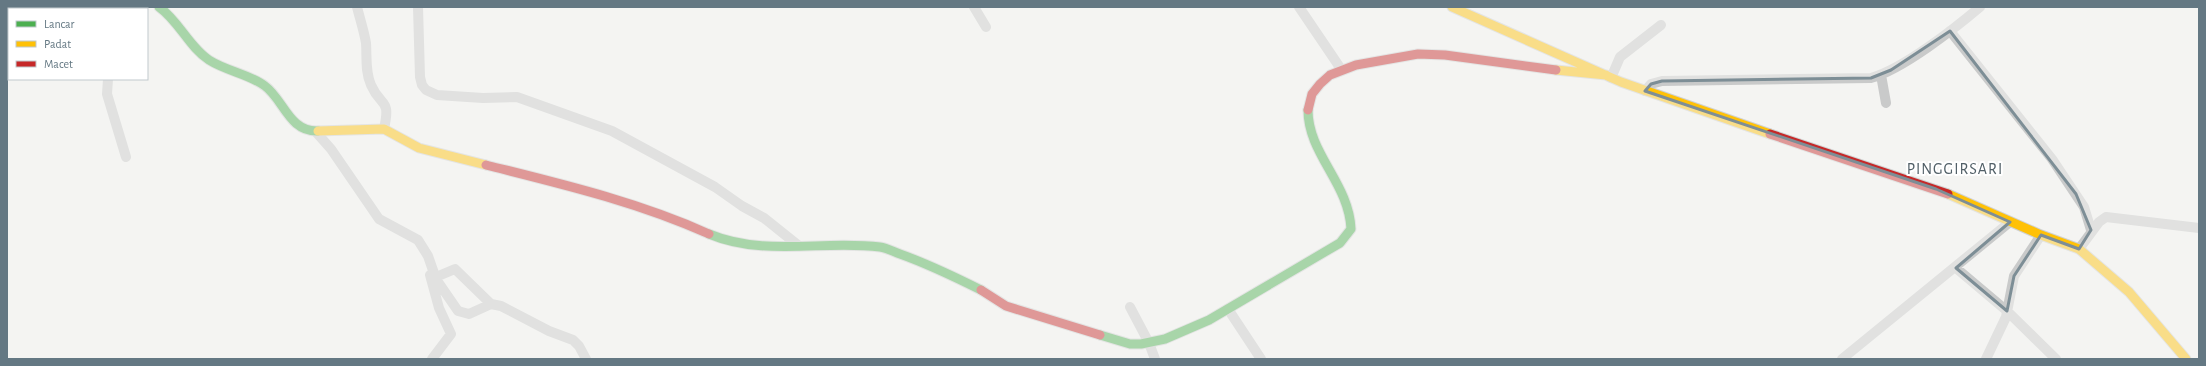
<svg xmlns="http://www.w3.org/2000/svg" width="2206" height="366" viewBox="0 0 2206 366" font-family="'Alegreya Sans',sans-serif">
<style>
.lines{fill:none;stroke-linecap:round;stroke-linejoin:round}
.fast-casing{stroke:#d0d2d2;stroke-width:11}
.slow-casing{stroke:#d0d2d2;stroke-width:11}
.jam-casing{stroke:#d0d2d2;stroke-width:11}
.street{stroke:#c9caca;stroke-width:10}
.fast{stroke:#4caf50;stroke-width:9}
.slow{stroke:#ffc107;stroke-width:9}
.jam{stroke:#c62828;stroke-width:9}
.marked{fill:none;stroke:#7d8e96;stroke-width:3;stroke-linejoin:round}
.labels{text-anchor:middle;stroke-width:4;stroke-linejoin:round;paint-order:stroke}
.quarter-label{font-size:16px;letter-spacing:1px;fill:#526068;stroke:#fff}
</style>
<rect width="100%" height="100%" fill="#f4f4f2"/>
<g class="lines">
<g class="fast-casing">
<path id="fast" d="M159 7C179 21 189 47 209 60 226 71 249 74 265 86 284 100 289 132 318 131
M709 234C764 257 823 240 880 247 887 248 894 252 900 254 928 264 955 277 981 290
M1100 335 1130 344H1141L1165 339 1209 320 1340 243 1351 229C1349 183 1308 154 1308 110"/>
</g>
<g class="slow-casing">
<path id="slow" d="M1452 7 1621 82 1770 134
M1556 70 1606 75
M318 131 384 129 419 148 486 165
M1948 194 2041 235 2079 249 2129 292 2186 359"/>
</g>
<g class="jam-casing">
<path id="jam" d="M1308 110 1312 94 1320 84 1330 75 1356 65 1418 54 1445 55 1556 70
M1770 134 1948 194
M486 165C562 184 638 202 709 234
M981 290 1006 306 1100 335"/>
</g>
<path class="street" d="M85 7 89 9
M357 7C360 19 364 31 366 43 367 57 365 72 371 85 381 108 391 97 384 129
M418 7 420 77 422 85 426 90 437 95 483 98 517 97 612 131 715 187 742 206 764 218 799 246
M974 7 986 27
M1299 7 1341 69
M109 9 118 7
M1950 31 2052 159 2084 207 2091 230
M7 58 9 56
M1881 75 1886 103
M1611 78 1620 57 1661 25
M108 79 107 94 126 157
M1645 91 1651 84 1662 81 1871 78C1903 69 1954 29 1980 7
M315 131 331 149 379 219 418 240 428 256 436 279 458 311 469 314 491 304 501 306 549 331 573 340 579 346 586 359
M2079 249 2099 222 2106 217 2199 228
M1956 268 2007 311 2056 359
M430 275 439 308 451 334 432 359
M436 277 455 269 491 304
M1130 307 1149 343 1155 359
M1228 309 1261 359
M1842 359 2010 222
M1986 359 2006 317 2014 276 2041 235"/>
<use href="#fast" class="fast"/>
<use href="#slow" class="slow"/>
<use href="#jam" class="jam"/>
</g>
<path d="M0 0H2206V366H0ZM1950 31 2076 194 2091 230 2079 249 2041 235 2014 276 2007 311 1956 268 2010 222 1936 189 1645 91 1651 84 1662 81 1871 78 1891 70Z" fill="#f4f4f2" fill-opacity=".55" fill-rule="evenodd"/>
<path class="marked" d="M1950 31 2076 194 2091 230 2079 249 2041 235 2014 276 2007 311 1956 268 2010 222 1936 189 1645 91 1651 84 1662 81 1871 78 1891 70Z"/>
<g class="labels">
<g class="quarter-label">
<text x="1955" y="174">PINGGIRSARI</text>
</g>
</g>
<rect width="2206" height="366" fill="none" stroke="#647883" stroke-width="16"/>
<rect x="8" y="8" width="140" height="72" fill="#ffffff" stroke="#c1c9cd"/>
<rect x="16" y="21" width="20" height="6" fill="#4caf50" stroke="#c1c9cd"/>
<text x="44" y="28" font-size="12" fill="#647883">Lancar</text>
<rect x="16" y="41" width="20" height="6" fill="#ffc107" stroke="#c1c9cd"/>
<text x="44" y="48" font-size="12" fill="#647883">Padat</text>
<rect x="16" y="61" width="20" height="6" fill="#c62828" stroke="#c1c9cd"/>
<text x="44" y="68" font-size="12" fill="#647883">Macet</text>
</svg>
